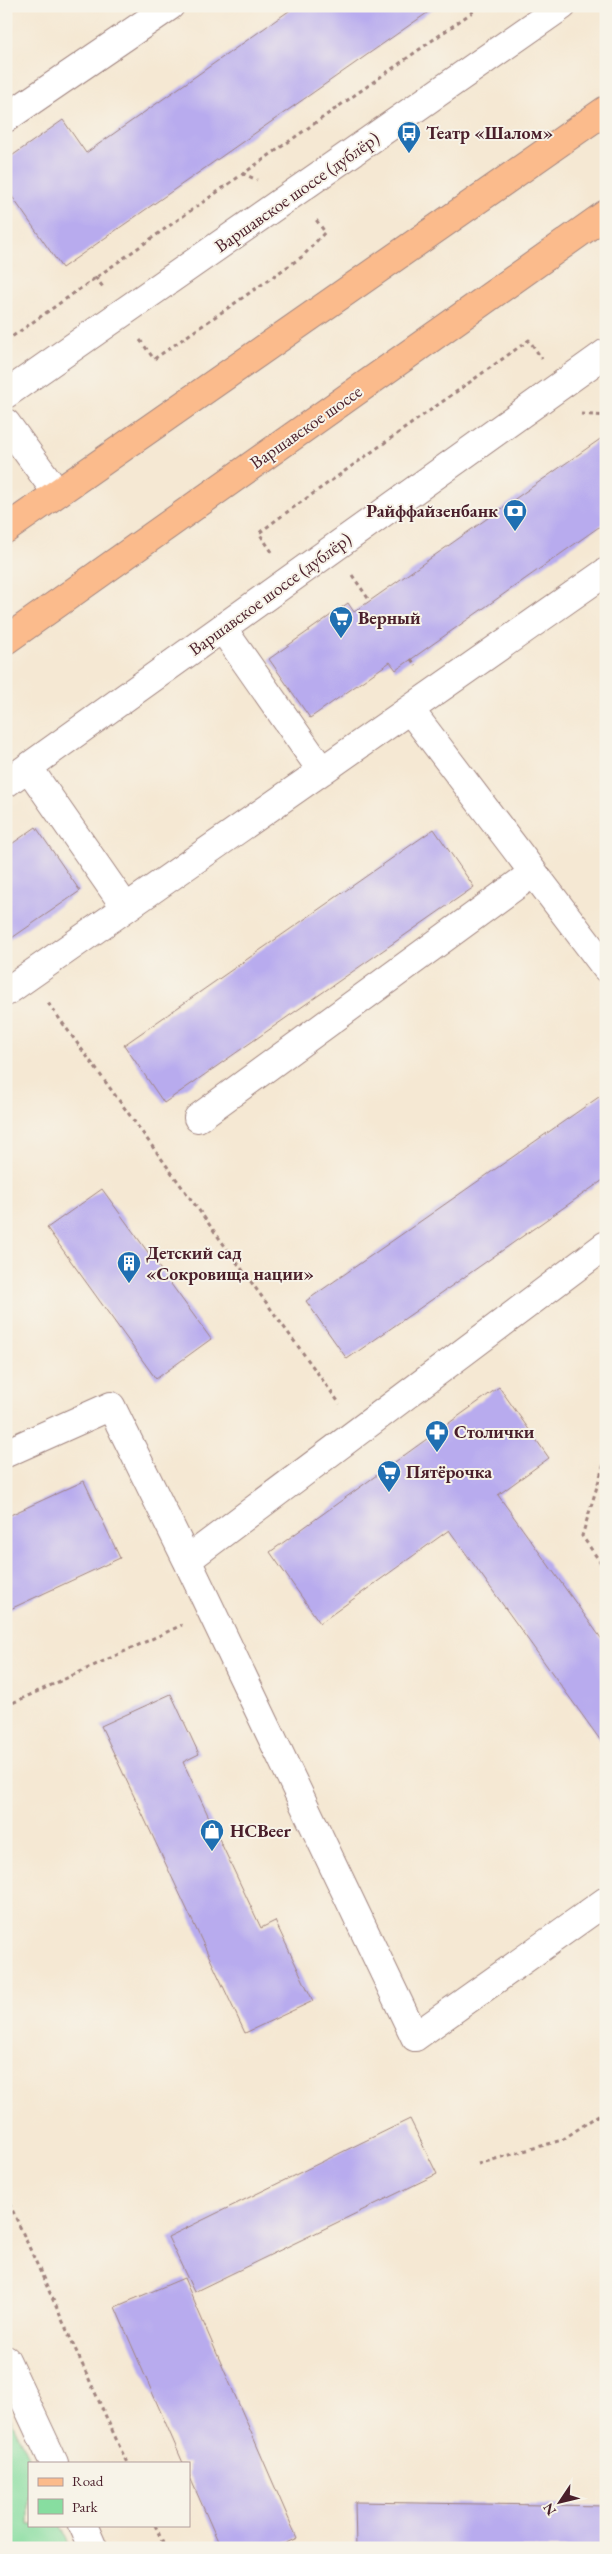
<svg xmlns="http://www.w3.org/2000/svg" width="612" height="2554" viewBox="0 0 612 2554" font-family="'EB Garamond',serif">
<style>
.green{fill:#87dda0;stroke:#687e66}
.building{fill:#b8abee}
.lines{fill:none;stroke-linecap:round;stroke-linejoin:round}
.minor-casing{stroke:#a0847f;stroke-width:30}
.major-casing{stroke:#a0847f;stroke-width:30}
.path{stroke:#a0847f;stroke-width:3;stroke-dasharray:4 4;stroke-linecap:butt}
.minor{stroke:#fff;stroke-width:28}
.major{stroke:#fbbb8c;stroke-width:28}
.labels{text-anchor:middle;stroke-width:4;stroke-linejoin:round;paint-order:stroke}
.poi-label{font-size:18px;font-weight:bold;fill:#4a1f2b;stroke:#f7f3e8;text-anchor:start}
.street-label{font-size:18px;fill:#4a1f2b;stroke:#f7f3e8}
</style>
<rect width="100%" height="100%" fill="#f7f3e8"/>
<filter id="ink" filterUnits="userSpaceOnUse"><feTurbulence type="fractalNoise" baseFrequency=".02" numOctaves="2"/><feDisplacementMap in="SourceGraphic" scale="10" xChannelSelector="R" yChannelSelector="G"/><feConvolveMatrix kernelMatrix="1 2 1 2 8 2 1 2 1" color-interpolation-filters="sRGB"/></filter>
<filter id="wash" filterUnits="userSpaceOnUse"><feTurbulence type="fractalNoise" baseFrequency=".0096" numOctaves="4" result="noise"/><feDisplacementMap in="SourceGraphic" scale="20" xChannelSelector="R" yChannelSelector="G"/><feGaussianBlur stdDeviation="1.12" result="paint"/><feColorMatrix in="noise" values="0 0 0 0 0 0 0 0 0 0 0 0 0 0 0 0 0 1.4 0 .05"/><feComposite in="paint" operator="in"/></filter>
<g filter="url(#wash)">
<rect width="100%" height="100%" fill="#f5e8d3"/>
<path class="green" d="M6 2409 31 2463H29V2525H60L71 2548H14L6 2532Z"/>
<g id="blocks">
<path class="building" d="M296 6H437L62 268 6 188V160L63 120 86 153Z
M606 435V522L396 670 390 662 310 718 269 659 348 603 354 612Z
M36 827 80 891 6 942V848Z
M434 829 474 887 164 1103 124 1045Z
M606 1092V1178L347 1359 306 1301Z
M102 1189 211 1339 156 1379 47 1228Z
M499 1387 549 1458 498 1495 606 1645V1748L449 1530 320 1623 270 1552Z
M84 1481 120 1558 6 1611V1517Z
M171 1694 199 1754 183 1762 261 1928 275 1921 313 2001 245 2033 101 1726Z
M410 2119 437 2174 194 2292 168 2237Z
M184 2278 297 2538 275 2548H221L189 2475V2463H183L115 2307Z
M355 2502 606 2506V2548H356Z"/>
</g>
</g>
<g filter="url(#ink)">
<use href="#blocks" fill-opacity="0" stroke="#a0847f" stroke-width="1"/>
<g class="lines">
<g class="minor-casing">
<path id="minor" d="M6 118 170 6
M6 394 562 6
M6 423 57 493
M222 628 322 771
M410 710 606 968
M28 767 126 908
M6 783 606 353
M6 992 606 572
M198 1118 533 873
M6 1453 111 1406 187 1560 606 1245
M187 1560 415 2037 606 1901
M6 2360 54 2463
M83 2525 93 2548"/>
</g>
<g class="major-casing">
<path id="major" d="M6 529 606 110
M6 640 606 214"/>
</g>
<path class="path" d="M242 173 257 180
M95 277 103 287
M140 340 154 359 303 256 325 232 314 217
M6 341 481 6
M581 414 606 416
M272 552 259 533 283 515 529 340 542 359
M352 575 370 601
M411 659 416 666
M48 1003 340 1404
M606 1457 582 1536 606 1570
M6 1706 182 1625
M478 2164 562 2140 606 2110
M6 2196 127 2463
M155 2525 165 2548"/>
<use href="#minor" class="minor"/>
<use href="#major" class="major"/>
</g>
</g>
<defs>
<g id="bus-pin" transform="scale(1.25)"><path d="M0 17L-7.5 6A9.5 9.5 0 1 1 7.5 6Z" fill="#1f6fb2" stroke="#f7f3e8"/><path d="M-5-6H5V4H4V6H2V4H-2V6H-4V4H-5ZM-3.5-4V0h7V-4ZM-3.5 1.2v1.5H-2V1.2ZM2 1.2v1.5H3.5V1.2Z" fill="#fff"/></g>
<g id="bank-pin" transform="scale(1.25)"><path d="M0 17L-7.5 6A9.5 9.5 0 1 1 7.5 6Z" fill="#1f6fb2" stroke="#f7f3e8"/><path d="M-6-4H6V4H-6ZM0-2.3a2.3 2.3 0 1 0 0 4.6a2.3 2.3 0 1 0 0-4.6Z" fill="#fff"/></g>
<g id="supermarket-pin" transform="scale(1.25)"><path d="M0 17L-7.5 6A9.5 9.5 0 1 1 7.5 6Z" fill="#1f6fb2" stroke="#f7f3e8"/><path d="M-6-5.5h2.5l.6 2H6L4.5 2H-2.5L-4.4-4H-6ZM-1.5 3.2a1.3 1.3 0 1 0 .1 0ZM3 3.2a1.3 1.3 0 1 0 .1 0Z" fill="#fff"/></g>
<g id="building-pin" transform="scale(1.25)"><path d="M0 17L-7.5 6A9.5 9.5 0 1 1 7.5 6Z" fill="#1f6fb2" stroke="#f7f3e8"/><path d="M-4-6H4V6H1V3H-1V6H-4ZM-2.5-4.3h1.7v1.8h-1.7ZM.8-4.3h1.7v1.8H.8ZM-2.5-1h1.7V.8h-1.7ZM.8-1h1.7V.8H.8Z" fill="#fff"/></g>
<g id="pharmacy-pin" transform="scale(1.25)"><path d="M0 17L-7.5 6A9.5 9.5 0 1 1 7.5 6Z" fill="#1f6fb2" stroke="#f7f3e8"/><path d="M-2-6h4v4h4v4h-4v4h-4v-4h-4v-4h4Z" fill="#fff"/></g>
<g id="shop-pin" transform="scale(1.25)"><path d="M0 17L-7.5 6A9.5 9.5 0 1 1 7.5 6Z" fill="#1f6fb2" stroke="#f7f3e8"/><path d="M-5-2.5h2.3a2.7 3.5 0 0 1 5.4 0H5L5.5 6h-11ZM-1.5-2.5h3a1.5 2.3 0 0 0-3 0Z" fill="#fff"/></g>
</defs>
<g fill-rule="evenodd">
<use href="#bus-pin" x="409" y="133"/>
<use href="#bank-pin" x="515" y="511"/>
<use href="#supermarket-pin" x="341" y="618"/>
<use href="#building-pin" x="129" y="1263"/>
<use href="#pharmacy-pin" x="437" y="1432"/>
<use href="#supermarket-pin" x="389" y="1472"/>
<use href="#shop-pin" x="212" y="1831"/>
</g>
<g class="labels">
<g class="poi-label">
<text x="426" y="139">Театр «Шалом»</text>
<text x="498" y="517" text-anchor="end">Райффайзенбанк</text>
<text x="358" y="624">Верный</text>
<text x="146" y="1259">Детский сад<tspan x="146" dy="21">«Сокровища нации»</tspan></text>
<text x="454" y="1438">Столички</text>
<text x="406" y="1478">Пятёрочка</text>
<text x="230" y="1837">HCBeer</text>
</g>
<g class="street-label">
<text transform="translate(297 192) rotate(-35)" y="6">Варшавское шоссе (дублёр)</text>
<text transform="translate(306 427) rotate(-35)" y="6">Варшавское шоссе</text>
<text transform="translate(270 594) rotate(-36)" y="6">Варшавское шоссе (дублёр)</text>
</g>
</g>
<rect width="612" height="2554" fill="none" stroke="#f7f3e8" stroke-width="25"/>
<rect x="28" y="2462" width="162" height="65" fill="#f7f3e8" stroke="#b29e9c"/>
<rect x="38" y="2478" width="25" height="8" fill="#fbbb8c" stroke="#b29e9c"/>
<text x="72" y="2486" font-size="15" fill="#4a1f2b">Road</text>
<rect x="38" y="2499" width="25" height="15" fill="#87dda0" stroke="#b29e9c"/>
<text x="72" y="2512" font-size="15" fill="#4a1f2b">Park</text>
<g transform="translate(560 2502) rotate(235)" stroke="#f7f3e8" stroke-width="4" paint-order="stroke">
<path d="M0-4L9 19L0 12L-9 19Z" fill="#4a1f2b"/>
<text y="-8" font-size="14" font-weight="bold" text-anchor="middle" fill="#4a1f2b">N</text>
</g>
</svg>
